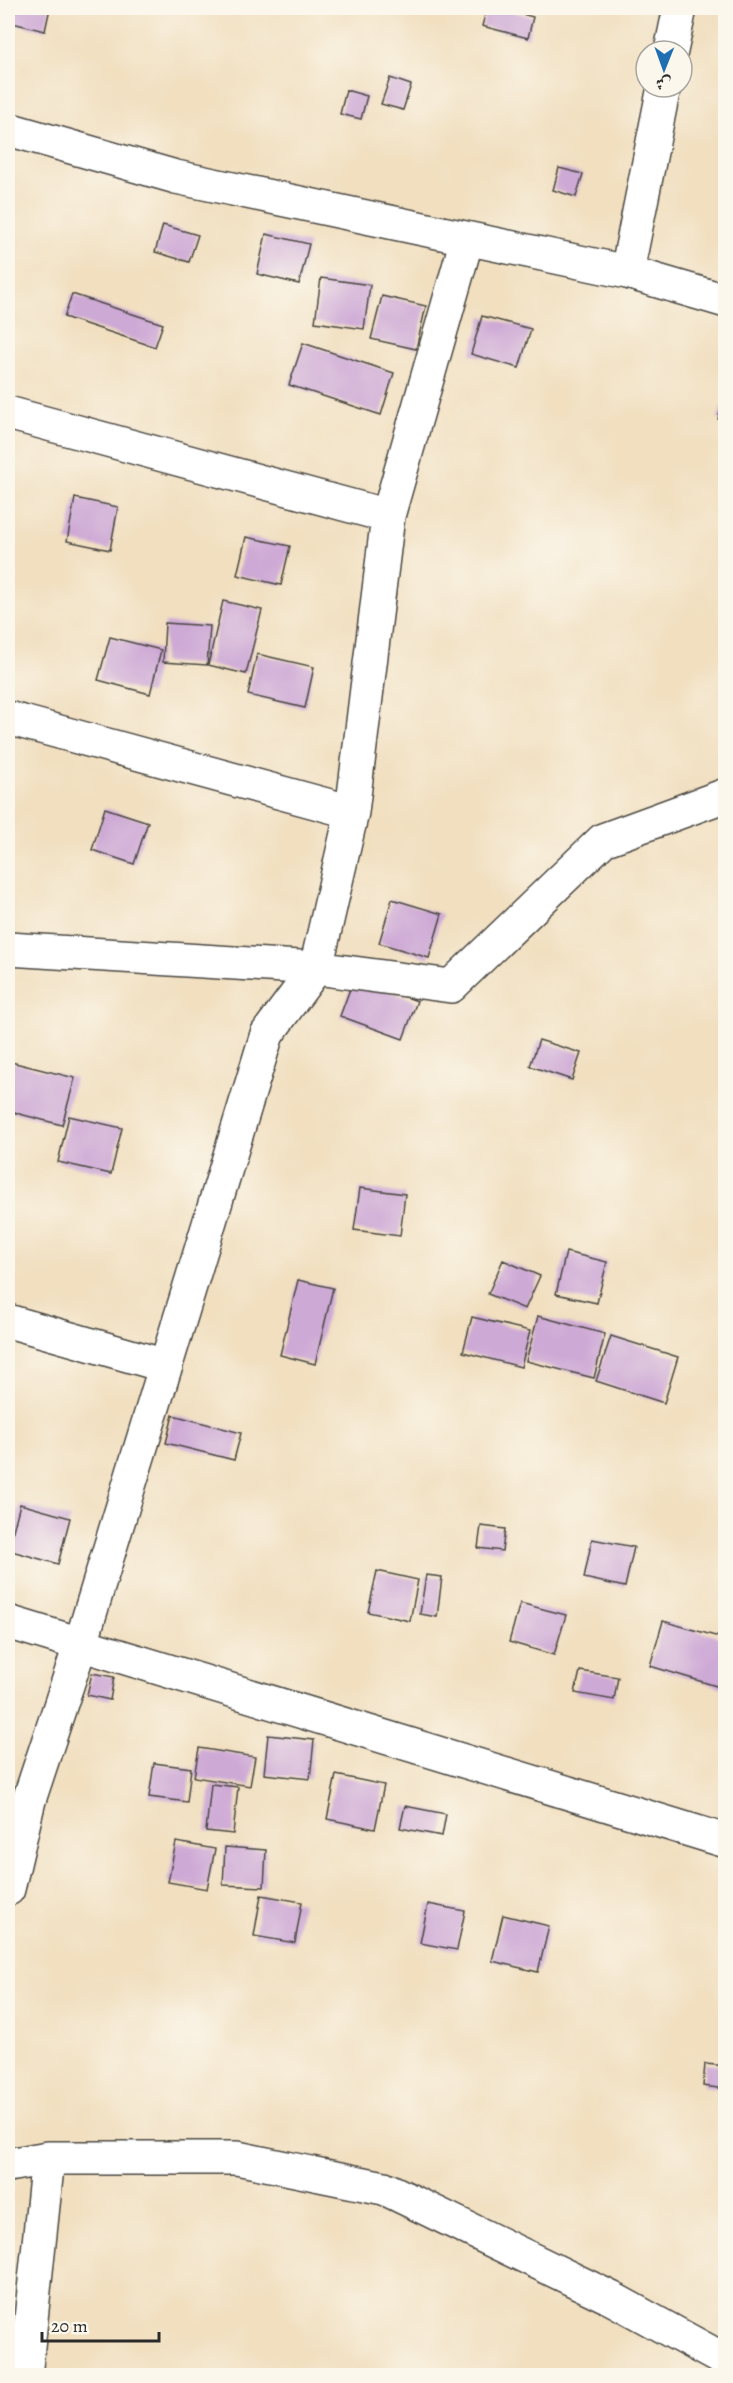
<svg xmlns="http://www.w3.org/2000/svg" width="733" height="2383" viewBox="0 0 733 2383" font-family="Alegreya,Amiri,serif">
<style>
.building{fill:#cda9d5}
.lines{fill:none;stroke-linecap:round;stroke-linejoin:round}
.street-casing{stroke:#494641;stroke-width:36}
.street{stroke:#fff;stroke-width:33}
</style>
<rect width="100%" height="100%" fill="#fbf7ec"/>
<filter id="ink" filterUnits="userSpaceOnUse"><feTurbulence type="fractalNoise" baseFrequency=".0167" numOctaves="2"/><feDisplacementMap in="SourceGraphic" scale="12" xChannelSelector="R" yChannelSelector="G"/><feConvolveMatrix kernelMatrix="1 2 1 2 8 2 1 2 1" color-interpolation-filters="sRGB"/></filter>
<filter id="wash" filterUnits="userSpaceOnUse"><feTurbulence type="fractalNoise" baseFrequency=".008" numOctaves="4" result="noise"/><feDisplacementMap in="SourceGraphic" scale="24" xChannelSelector="R" yChannelSelector="G"/><feGaussianBlur stdDeviation="1.35" result="paint"/><feColorMatrix in="noise" values="0 0 0 0 0 0 0 0 0 0 0 0 0 0 0 0 0 1.4 0 .05"/><feComposite in="paint" operator="in"/></filter>
<g filter="url(#wash)">
<rect width="100%" height="100%" fill="#f1dfc0"/>
<g id="blocks">
<path class="building" d="M8 8H50L45 31 8 22Z
M487 8H500L533 17 528 38 482 26Z
M390 78 411 85 403 110 381 104Z
M346 90 367 96 361 119 340 114Z
M559 168 583 174 576 197 553 190Z
M163 225 198 235 189 262 155 252Z
M266 234 309 244 299 284 257 274Z
M321 278 370 285 364 329 315 322Z
M72 294 163 324 155 347 64 317Z
M382 296 426 306 416 349 371 339Z
M482 316 531 329 519 368 471 354Z
M303 343 394 373 381 415 289 385Z
M725 397H726V422L718 419Z
M75 498 118 507 110 550 67 541Z
M246 537 290 546 281 585 237 575Z
M223 601 262 610 246 674 208 665Z
M165 623 210 626 207 665 163 662Z
M110 637 161 650 150 694 98 680Z
M257 654 314 667 305 708 248 695Z
M105 808 148 822 134 864 92 850Z
M392 899 442 914 429 958 379 943Z
M354 978 417 1001 403 1039 340 1016Z
M539 1040 581 1053 572 1080 530 1066Z
M11 1062 75 1078 62 1125 8 1111V1076Z
M69 1116 122 1128 111 1174 58 1162Z
M360 1188 405 1194 400 1236 354 1230Z
M566 1252 607 1262 597 1303 556 1294Z
M503 1260 540 1276 525 1309 488 1294Z
M298 1280 333 1288 315 1364 280 1355Z
M538 1316 605 1334 594 1378 526 1361Z
M472 1317 530 1331 521 1367 463 1352Z
M611 1336 678 1357 664 1403 596 1381Z
M173 1415 241 1433 234 1460 166 1443Z
M20 1504 70 1518 58 1564 8 1550Z
M481 1526 505 1529 502 1551 478 1548Z
M592 1539 634 1547 625 1587 584 1578Z
M377 1571 418 1580 410 1621 368 1612Z
M426 1575 442 1577 437 1617 420 1614Z
M520 1603 566 1615 554 1655 509 1642Z
M663 1621 726 1639V1681L723 1688 650 1666Z
M580 1671 618 1677 614 1700 575 1693Z
M92 1673 114 1677 110 1700 87 1695Z
M268 1735 314 1740 310 1779 264 1774Z
M199 1748 255 1757 250 1786 194 1777Z
M154 1763 191 1768 187 1802 149 1797Z
M336 1775 384 1785 375 1829 327 1819Z
M211 1784 238 1787 233 1834 206 1831Z
M405 1806 446 1814 442 1836 400 1828Z
M176 1842 215 1849 207 1889 168 1882Z
M225 1847 266 1850 264 1887 223 1885Z
M261 1895 302 1902 295 1943 254 1936Z
M428 1904 465 1911 457 1950 420 1943Z
M503 1915 549 1926 538 1972 492 1961Z
M705 2064 726 2066V2089L703 2086Z"/>
</g>
</g>
<g filter="url(#ink)">
<use href="#blocks" fill-opacity="0" stroke="#494641" stroke-width="1.5"/>
<g class="lines">
<g class="street-casing">
<path id="street" d="M671 51 680 8
M8 129 176 177 627 272 726 301
M627 272 664 87
M8 413 388 516
M8 718 352 812
M8 949 316 968 352 812 388 516 467 239
M8 1321 166 1366
M8 1622 726 1841
M8 1889 29 1800 81 1643 267 1034 316 968 451 986 603 840 726 795
M8 2165 48 2158H237L384 2188 611 2298 726 2361
M25 2376 48 2158"/>
</g>
<use href="#street" class="street"/>
</g>
</g>
<rect width="733" height="2383" fill="none" stroke="#fbf7ec" stroke-width="30"/>
<g transform="translate(664 69) rotate(181)"><circle r="28" fill="#fbf7ec" stroke="#a8a59f" stroke-width="1.5"/>
<path d="M0-4.5L10 22L0 15L-10 22Z" fill="#1f6fb2"/>
<text y="-9" font-size="16" font-weight="bold" text-anchor="middle" fill="#2b2b2b">ش</text>
</g>
<path d="M42 2332v9h117v-9" fill="none" stroke="#2b2b2b" stroke-width="3"/>
<text x="51" y="2332" font-size="18" fill="#2b2b2b" stroke="#fbf7ec" stroke-width="4.5" paint-order="stroke">20 m</text>
</svg>
